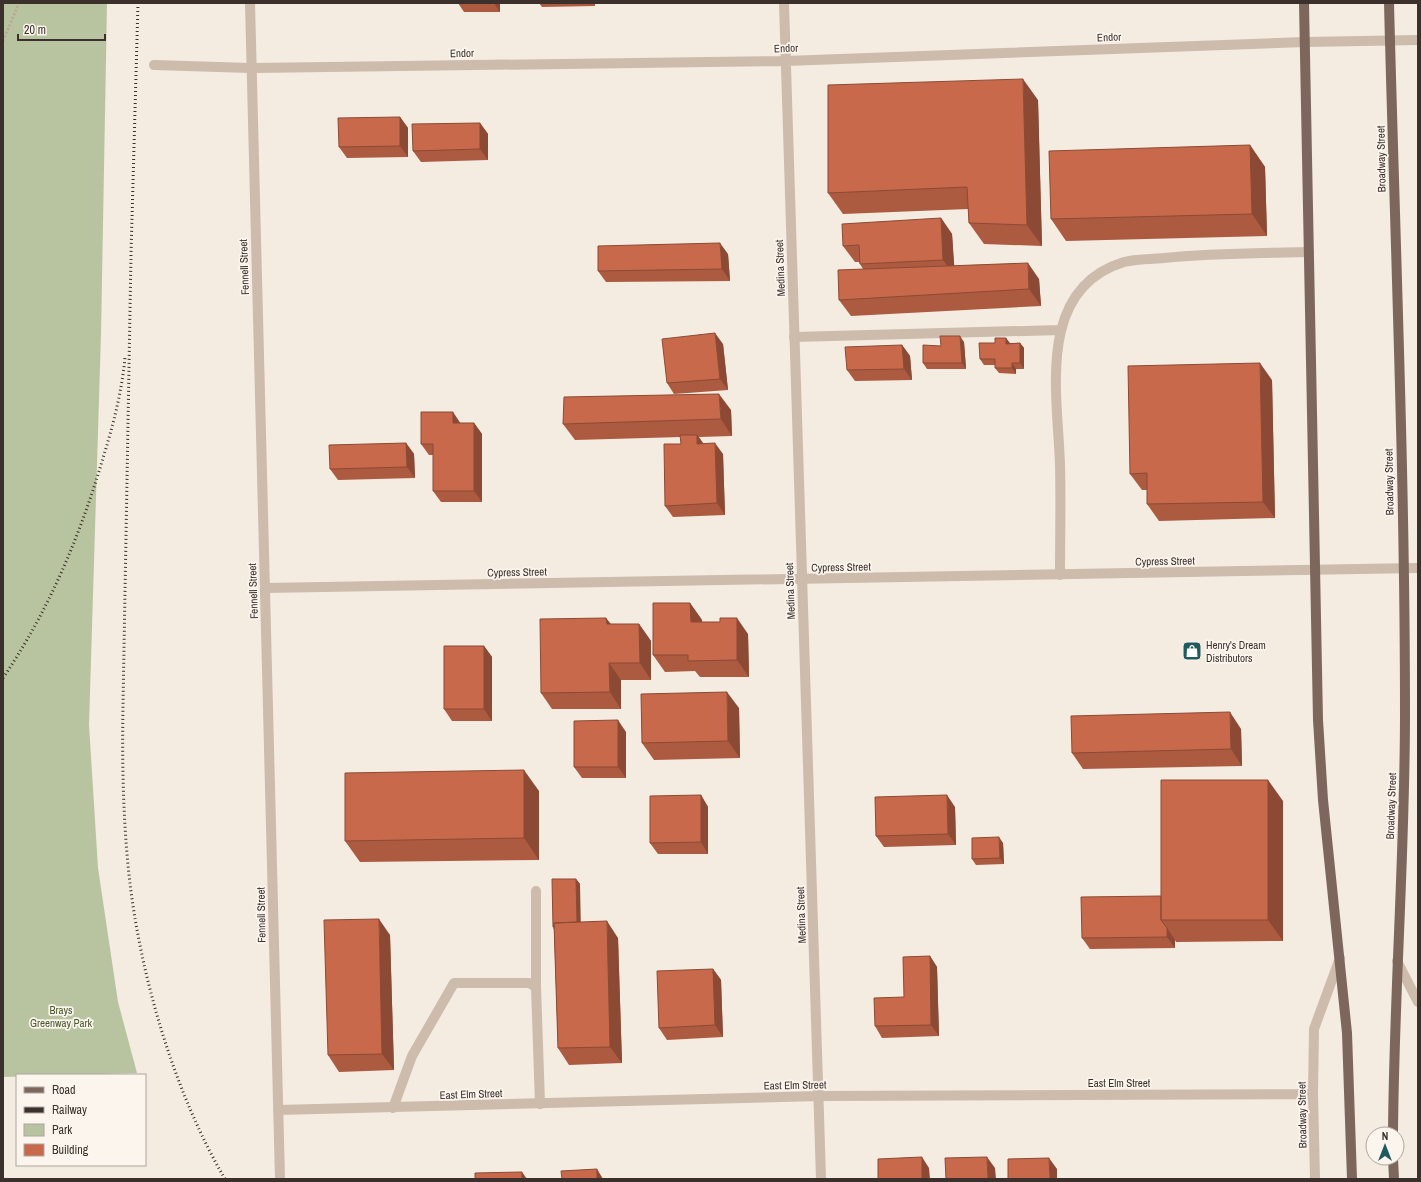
<svg xmlns="http://www.w3.org/2000/svg" width="1421" height="1182" viewBox="0 0 1421 1182" font-family="'Archivo Narrow',sans-serif">
<style>
.green{fill:#b8c4a0}
.lines{fill:none;stroke-linecap:round;stroke-linejoin:round}
.path{stroke:#b9a596;stroke-width:2.5;stroke-dasharray:2 2;stroke-linecap:butt}
.lane{stroke:#cdbbac;stroke-width:10}
.street{stroke:#cdbbac;stroke-width:10}
.primary{stroke:#7d675c;stroke-width:10}
.rail{stroke:#3b302b;stroke-width:3;stroke-dasharray:1 3;stroke-linecap:butt}
.wall{fill:#ac5a40}
.shaded-wall{fill:#8c4a34}
.building{fill:#c8694b;stroke:#8c4a34}
.labels{text-anchor:middle;stroke-width:3.5;stroke-linejoin:round;paint-order:stroke}
.street-label{font-size:11px;fill:#3b302b;stroke:#fbf5ee}
.poi-label{font-size:11px;fill:#3b302b;stroke:#fbf5ee;text-anchor:start}
.park-label{font-size:11px;fill:#4a5a2e;stroke:#fbf5ee}
</style>
<rect width="100%" height="100%" fill="#f4ebe1"/>
<path class="green" d="M3 3H107L101 334 89 725 98 868 118 1002 137 1073 3 1077Z"/>
<g class="lines">
<path class="path" d="M3 41 19 3"/>
<path class="lane" d="M794 337 1060 330
M1060 575C1060 538 1061 502 1060 465 1058 396 1035 289 1124 262 1136 259 1151 259 1164 258 1212 253 1261 253 1309 252
M536 987V891
M393 1108 412 1056 454 983H529L536 987 540 1104"/>
<path class="street" d="M250 3 280 1179
M784 3 821 1179
M154 65 250 68 786 61 1305 42 1418 40
M265 588 1418 568
M1397 961 1418 1002
M278 1110 819 1096 1313 1094
M1315 1179 1313 1094 1314 1029 1340 958"/>
<path class="primary" d="M1304 3 1318 720 1323 800 1347 1033 1352 1179
M1389 3C1395 240 1405 477 1405 714 1405 854 1394 994 1393 1134
M1393 1158 1394 1179"/>
<path class="rail" d="M138 3 131 254 123 705C122 762 123 818 129 875 140 975 174 1092 225 1179
M3 678C49 610 80 536 103 458 113 426 122 391 125 357"/>
</g>
<path class="wall" d="M458 3H500V12H464Z
M539 3H595V6L542 7Z
M1038 100 1042 246 984 244 969 223 968 209 843 214 828 193Z
M400 117 408 128V157L347 158 339 147Z
M480 123 488 134V160L421 162 413 151Z
M1250 145 1265 167 1267 236 1066 241 1051 219Z
M941 218 952 234 954 266 1039 279 1041 306 851 316 839 300 863 269 860 264 859 262H855L843 246Z
M728 254 730 281 606 282 598 271Z
M1006 338 1010 343H1020L1024 348V369H1016V374L999 373 995 368V365H984L980 359 995 343Z
M964 342 966 369H927L923 363 941 346Z
M723 344 728 390 674 394 667 383Z
M902 345 910 356 912 380 855 381 847 370Z
M1272 380 1275 518 1159 521 1147 504V490H1142L1130 474Z
M731 410 732 436 699 437 703 443 723 454 725 515 673 517 665 506 681 444V437L575 440 563 424Z
M460 423H474L482 434V502H441L433 491V455H429L421 444Z
M406 443 414 454 415 478 338 480 330 469Z
M690 603 702 620V622L748 634 749 677H700L695 671 665 672 653 655Z
M606 618 611 624H639L651 641V680H621V709H552L541 693Z
M484 646 492 657V721H452L444 709Z
M739 708 740 758 654 760 642 743Z
M1241 729 1242 766 1083 769 1072 753Z
M626 732V778H582L574 767Z
M539 791V860L360 862 345 841Z
M701 795 708 807V854H658L650 843Z
M1283 801V941L1176 942 1175 940V948L1090 949 1082 938 1161 896Z
M955 807 956 845 884 847 876 836Z
M1003 843 1004 864 976 865 972 859Z
M576 879 580 884V922L618 938 622 1063 569 1065 558 1048 554 930 553 927Z
M390 935 394 1070 339 1072 328 1055Z
M930 956 937 967 939 1036 882 1038 875 1026 904 997Z
M713 969 721 980 723 1037 667 1040 659 1028Z"/>
<path class="shaded-wall" d="M494 3H500V12Z
M1023 79 1038 100 1042 246 1027 225Z
M400 117 408 128V157L400 146Z
M480 123 488 134V160L480 149Z
M1250 145 1265 167 1267 236 1252 214Z
M941 218 952 234 955 276 943 260Z
M720 243 728 254 730 281 722 269Z
M1028 263 1039 279 1041 306 1029 289Z
M715 333 723 344 728 390 720 379Z
M960 336 964 342 966 369 962 363Z
M1006 338 1010 344H1006Z
M1020 343 1024 348V369L1020 363Z
M902 345 910 356 912 380 904 369Z
M1012 363 1016 369V374L1012 368Z
M1260 363 1272 380 1275 518 1263 502Z
M719 394 731 410 732 436 721 419Z
M453 412 461 424 453 423Z
M474 423 482 434V502L474 491Z
M697 435 705 446 697 444Z
M406 443 414 454 415 478 407 467Z
M715 443 723 454 725 515 717 503Z
M690 603 702 620V639L691 622Z
M606 618 618 635 607 624Z
M737 618 748 634 749 677 737 660Z
M639 624 651 641V680L640 663Z
M484 646 492 657V721L484 709Z
M609 663 621 680V709L610 692Z
M727 692 739 708 740 758 728 741Z
M1230 712 1241 729 1242 766 1231 749Z
M618 720 626 732V778L618 767Z
M524 770 539 791V860L524 838Z
M1268 780 1283 801V941L1268 920Z
M701 795 708 807V854L701 842Z
M947 795 955 807 956 845 948 834Z
M999 837 1003 843 1004 864 1000 858Z
M576 879 580 884 581 933 577 927Z
M379 919 390 935 394 1070 382 1054Z
M607 921 618 938 622 1063 610 1047Z
M1167 928 1175 940V948L1167 937Z
M930 956 937 967 939 1036 931 1025Z
M713 969 721 980 723 1037 715 1025Z
M922 1157 929 1168 930 1179H922Z
M987 1157 995 1168 996 1179H988Z
M1049 1158 1057 1169V1179H1050Z
M597 1169 603 1179H597Z
M522 1172 527 1179H522Z"/>
<path class="building" d="M1023 79 1027 225 969 223 967 187 828 193V85Z
M400 117V146L339 147 338 118Z
M480 123V149L413 151 412 124Z
M1250 145 1252 214 1051 219 1049 151Z
M941 218 943 260 860 264 859 245 843 246 842 224Z
M720 243 722 269 598 271V246Z
M1028 263 1029 289 839 300 838 270Z
M715 333 720 379 667 383 662 339Z
M940 336H960L962 363H923V345L941 346Z
M995 338H1006V344L1020 343V363H1012V368H995V359H980L979 343H995Z
M902 345 904 369 847 370 845 347Z
M1260 363 1263 502 1147 504V473L1130 474 1128 366Z
M719 394 721 419 563 424 564 397Z
M421 412H453V423H474V491H433V444H421Z
M680 435H697V444L715 443 717 503 665 506 664 444H681Z
M406 443 407 467 330 469 329 445Z
M653 603H690L691 622H720V618H737V660L688 661V655H653Z
M606 618 607 624H639L640 663H609L610 692 541 693 540 619Z
M444 646H484V709H444Z
M727 692 728 741 642 743 641 694Z
M1230 712 1231 749 1072 753 1071 716Z
M618 720V767H574V721Z
M524 770V838L345 841V773Z
M1161 780H1268V920H1161Z
M701 795V842L650 843V796Z
M947 795 948 834 876 836 875 797Z
M999 837 1000 858 972 859V838Z
M552 879H576L577 922 554 923V927H553Z
M1161 896V920L1167 928V937L1082 938 1081 897Z
M379 919 382 1054 328 1055 324 920Z
M607 921 610 1047 558 1048 554 923Z
M930 956 931 1025 875 1026 874 998 904 997 903 957Z
M713 969 715 1025 659 1028 657 971Z
M922 1157V1179H878V1159Z
M987 1157 988 1179H946L945 1158Z
M1049 1158 1050 1179H1008V1159Z
M597 1169V1179H562L561 1171Z
M522 1172V1179H475V1173Z"/>
<defs>
<g id="shop-square" transform="scale(1)"><rect x="-9" y="-9" width="18" height="18" rx="4" fill="#1f5a5e" stroke="#fbf5ee"/><path d="M-5-2.5h2.3a2.7 3.5 0 0 1 5.4 0H5L5.5 6h-11ZM-1.5-2.5h3a1.5 2.3 0 0 0-3 0Z" fill="#fff"/></g>
</defs>
<g fill-rule="evenodd">
<use href="#shop-square" x="1192" y="651"/>
</g>
<g class="labels">
<g class="street-label">
<text transform="translate(1109 37) rotate(-2)" y="4">Endor</text>
<text transform="translate(786 48) rotate(-2)" y="4">Endor</text>
<text transform="translate(462 53) rotate(-1)" y="4">Endor</text>
<text transform="translate(1381 159) rotate(-91)" y="4">Broadway Street</text>
<text transform="translate(244 267) rotate(-92)" y="4">Fennell Street</text>
<text transform="translate(780 268) rotate(-92)" y="4">Medina Street</text>
<text transform="translate(1389 482) rotate(-91)" y="4">Broadway Street</text>
<text transform="translate(1165 561) rotate(-1)" y="4">Cypress Street</text>
<text transform="translate(841 567) rotate(-1)" y="4">Cypress Street</text>
<text transform="translate(517 572) rotate(-1)" y="4">Cypress Street</text>
<text transform="translate(253 591) rotate(-92)" y="4">Fennell Street</text>
<text transform="translate(790 591) rotate(-92)" y="4">Medina Street</text>
<text transform="translate(1391 806) rotate(-88)" y="4">Broadway Street</text>
<text transform="translate(261 915) rotate(-91)" y="4">Fennell Street</text>
<text transform="translate(801 915) rotate(-92)" y="4">Medina Street</text>
<text x="1119" y="1087">East Elm Street</text>
<text transform="translate(795 1085) rotate(-1)" y="4">East Elm Street</text>
<text transform="translate(471 1094) rotate(-2)" y="4">East Elm Street</text>
<text transform="translate(1302 1115) rotate(-91)" y="4">Broadway Street</text>
</g>
<g class="poi-label">
<text x="1206" y="649">Henry's Dream<tspan x="1206" dy="13">Distributors</tspan></text>
</g>
<g class="park-label">
<text x="61" y="1014">Brays<tspan x="61" dy="13">Greenway Park</tspan></text>
</g>
</g>
<rect width="1421" height="1182" fill="none" stroke="#3b302b" stroke-width="8"/>
<rect x="16" y="1074" width="130" height="92" fill="#fbf5ee" stroke="#aea6a0"/>
<rect x="24" y="1087" width="20" height="6" fill="#7d675c" stroke="#aea6a0"/>
<text x="52" y="1094" font-size="12" fill="#3b302b">Road</text>
<rect x="24" y="1107" width="20" height="6" fill="#3b302b" stroke="#aea6a0"/>
<text x="52" y="1114" font-size="12" fill="#3b302b">Railway</text>
<rect x="24" y="1124" width="20" height="12" fill="#b8c4a0" stroke="#aea6a0"/>
<text x="52" y="1134" font-size="12" fill="#3b302b">Park</text>
<rect x="24" y="1144" width="20" height="12" fill="#c8694b" stroke="#aea6a0"/>
<text x="52" y="1154" font-size="12" fill="#3b302b">Building</text>
<g transform="translate(1385 1146)"><circle r="19" fill="#fbf5ee" stroke="#aea6a0"/>
<path d="M0-3L7 15L0 10L-7 15Z" fill="#1f5a5e"/>
<text y="-6" font-size="11" font-weight="bold" text-anchor="middle" fill="#3b302b">N</text>
</g>
<path d="M18 34v6h87v-6" fill="none" stroke="#3b302b" stroke-width="2"/>
<text x="24" y="34" font-size="12" fill="#3b302b" stroke="#fbf5ee" stroke-width="3" paint-order="stroke">20 m</text>
</svg>
